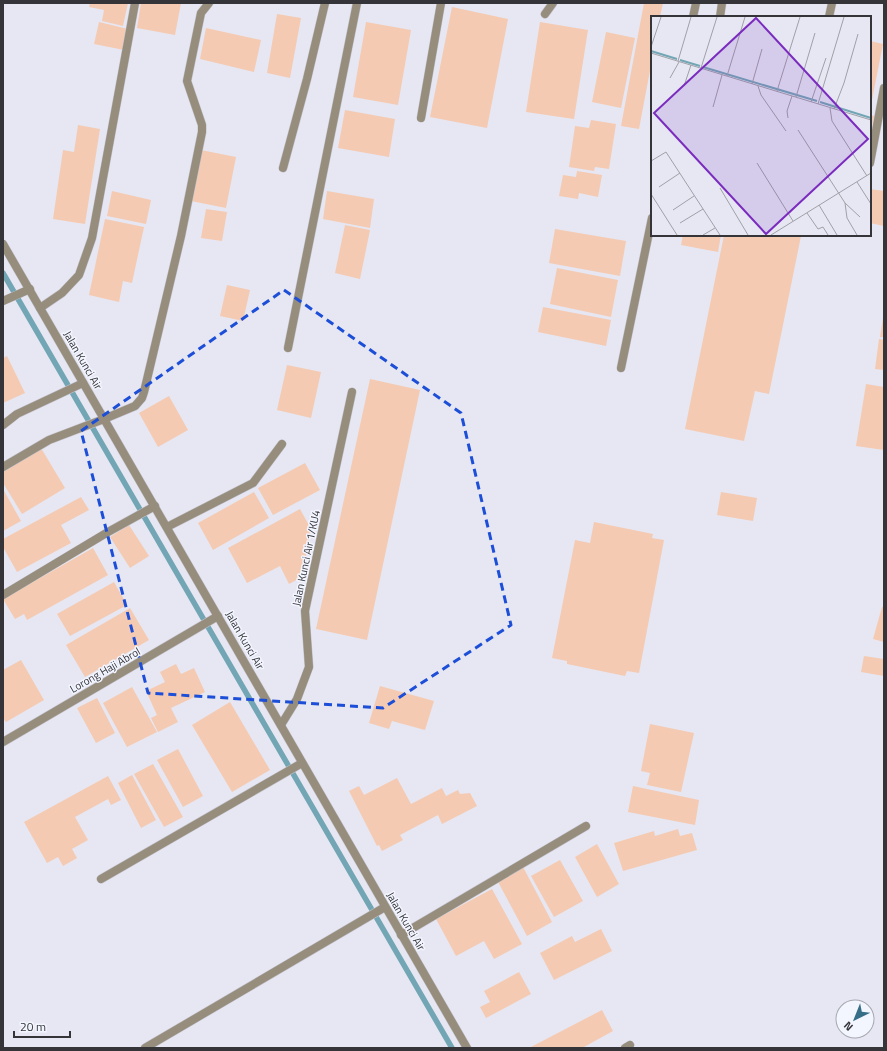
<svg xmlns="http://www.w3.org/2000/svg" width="887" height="1051" viewBox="0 0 887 1051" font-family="'Titillium Web',sans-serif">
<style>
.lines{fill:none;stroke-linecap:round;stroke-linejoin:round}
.stream{stroke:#73a6b5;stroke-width:5.5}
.building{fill:#f5cab2}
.service-casing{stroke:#c3c3cd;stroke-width:9}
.minor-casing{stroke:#c3c3cd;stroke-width:9}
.tertiary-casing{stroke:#c3c3cd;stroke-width:9}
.service{stroke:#968d7d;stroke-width:8}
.minor{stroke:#968d7d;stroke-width:8}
.tertiary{stroke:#968d7d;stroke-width:8}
.marked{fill:none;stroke:#1d4ed8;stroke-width:3;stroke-dasharray:8 5;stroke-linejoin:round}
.labels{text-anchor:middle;stroke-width:3;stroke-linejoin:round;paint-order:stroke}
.street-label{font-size:11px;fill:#353539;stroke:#f3f5ff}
.inset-river{fill:none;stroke:#73a6b5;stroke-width:2}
.inset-road{fill:none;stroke:#9fa0a8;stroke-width:1}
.view{fill:#7b2cbf;fill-opacity:0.15;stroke:#7b2cbf;stroke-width:2}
.inset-edge{fill:none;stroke:#353539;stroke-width:2}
</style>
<rect width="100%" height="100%" fill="#e6e7f2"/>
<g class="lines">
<path class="stream" d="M3 273 452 1048"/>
</g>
<path class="building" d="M90 3H128L123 26 102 21 104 10 89 7Z
M141 3H181L175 35 137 28Z
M644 3H663L660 17H652V60L639 129 621 126Z
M452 7 508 19 487 128 430 117Z
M277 14 301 18 290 78 267 73Z
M99 22 128 29 124 50 94 44Z
M366 22 411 30 398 105 353 97Z
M540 22 588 30 574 119 526 112Z
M206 28 261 40 254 72 200 59Z
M606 32 635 38 621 108 592 102Z
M870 41 883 44 871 105H870Z
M345 110 395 119 389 157 338 148Z
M870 115 874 116 871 133H870Z
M591 120 616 124 609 169 595 167 594 171 569 167 575 126 589 128Z
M78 125 100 129 85 224 53 219 63 150 74 152Z
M201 150 236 157 226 208 191 201Z
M577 171 602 175 598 197 579 193 578 199 559 196 563 175 576 177Z
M870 189 884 191V226L870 223Z
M112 191 151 200 146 224 107 216Z
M327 191 374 199 370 228 323 219Z
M206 209 227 212 222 241 201 238Z
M105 219 144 227 132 283 123 281 119 302 89 295Z
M345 225 370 230 360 279 335 273Z
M555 229 626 241 620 276 549 263Z
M683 235H721L718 252 681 245Z
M724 235H795L801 236 769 394 755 391 744 441 685 429Z
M557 268 618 280 611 317 550 304Z
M227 285 250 290 243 321 220 316Z
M543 307 611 320 606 346 538 332Z
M883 318H884V337H880Z
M879 339 884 340V370L875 369Z
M7 356 25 393 3 403V358Z
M287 365 321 372 311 418 277 410Z
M370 379 420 390 367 640 316 629Z
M866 384 884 387V450L856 446Z
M169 396 188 430 158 447 139 413Z
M41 448 65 488 22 514 3 483V470Z
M305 463 320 490 273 515 258 488Z
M3 489 21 521 3 531Z
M254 492 269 518 213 550 198 523Z
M721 492 757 498 753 521 717 515Z
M81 497 89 510 61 525 71 543 17 572 3 547V539Z
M300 509 311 529 302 577 289 584 280 566 247 583 228 548Z
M594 522 653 534 652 538 664 540 639 673 627 671 625 676 567 664V661L552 658 575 540 590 543Z
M129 525 149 556 130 568 110 537Z
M93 548 108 575 27 620 24 614 15 619 3 599Z
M114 582 127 605 70 636 57 614Z
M882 607H884V642L873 639Z
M130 608 149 640 85 677 66 645Z
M864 656 884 659V676L861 672Z
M21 660 44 700 6 722 3 718V670Z
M176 664 181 674 194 668 205 692 171 708 178 722 158 732 151 718 157 715 146 691 165 682 160 672Z
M380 686 434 701 425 730 392 721 389 729 369 723Z
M132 687 157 732 127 747 103 703Z
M97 698 115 733 96 743 77 708Z
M230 702 270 770 232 792 192 725Z
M650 724 694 733 681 792 647 785 650 773 641 771Z
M178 749 203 796 183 807 157 760Z
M153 764 183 817 164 827 134 774Z
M132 775 156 820 141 828 118 783Z
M108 776 121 800 111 805 108 799 75 817 88 840 72 849 77 858 63 866 58 857 47 863 24 822Z
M397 778 411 804 442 788 446 796 458 790 460 794 470 793 477 806 442 824 438 815 400 835 403 840 382 851 379 845 377 846 349 791 359 786 364 795Z
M633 786 699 800 695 825 628 812Z
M678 829 680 836 692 833 697 850 623 871 614 843 654 831 655 836Z
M597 844 619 884 597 897 575 857Z
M560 860 583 901 554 917 531 876Z
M523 867 552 922 527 936 497 880Z
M492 889 522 944 494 959 484 941 456 956 436 919Z
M601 929 612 951 554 980 540 953 572 936 575 942Z
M519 972 531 994 486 1018 480 1007 490 1002 484 991Z
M602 1010 613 1031 584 1047 585 1048H529Z"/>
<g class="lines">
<g class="service-casing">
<path id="service" d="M545 14 553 3
M720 17 722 3
M829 17 832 3
M421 118 441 3
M870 163 884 88
M283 168 307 79 325 3
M104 419 135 406 142 398 144 392 181 236 202 132V125L187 81 201 13 209 3"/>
</g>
<g class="minor-casing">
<path id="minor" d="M693 17 696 3
M3 301 30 289
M40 308 62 293 79 275 92 238 135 3
M288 348 357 3
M621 368 652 218
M3 425 17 414 83 383
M3 467 49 440 104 419
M167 527 253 483 282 444
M3 595 108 532 155 506
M281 725 297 699 309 667 305 611 352 392
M3 742 218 616
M101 879 302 763
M401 935 586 826
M145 1048 385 907
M625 1048 630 1045"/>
</g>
<g class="tertiary-casing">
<path id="tertiary" d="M3 244 467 1048"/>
</g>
<use href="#service" class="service"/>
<use href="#minor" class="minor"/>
<use href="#tertiary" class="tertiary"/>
</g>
<path class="marked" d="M284 290 461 413 511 625 383 708 148 693 81 431Z"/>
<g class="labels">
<g class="street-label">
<text transform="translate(83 360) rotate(60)" y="4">Jalan Kunci Air</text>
<text transform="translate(306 558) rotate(-78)" y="4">Jalan Kunci Air 1/KU4</text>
<text transform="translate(245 640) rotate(60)" y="4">Jalan Kunci Air</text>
<text transform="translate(105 670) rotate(-30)" y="4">Lorong Haji Abrol</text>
<text transform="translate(406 921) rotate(60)" y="4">Jalan Kunci Air</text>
</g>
</g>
<g transform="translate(651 16)">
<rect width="220" height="220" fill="#e6e7f2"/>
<path class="inset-river" d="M0 35 26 43M29 44 49 50M52 51 166 85M169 86 220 102"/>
<path class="inset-road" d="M0 31 10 1M0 37 220 104M27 45 40 1M50 52 66 1M76 60 94 1M19 62 28 46M101 68 111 33M33 70 40 49M107 70 110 79 135 115M126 75 149 1M145 81 164 17M160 86 175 42M167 88 193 1M62 91 71 59M179 92 181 105 216 160M183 93 193 67 207 18M137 102 136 95 141 80M147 114 194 187 196 202 206 219M0 145 15 136 69 219M106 147 142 205M206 166 220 188M8 171 29 157M69 172 97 219M0 178 26 219M194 187 209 201M168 189 186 219M22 194 43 180M156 197 167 213 172 211 177 219M29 207 52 193M52 219 64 212M120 219 220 157"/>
<path class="view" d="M105 2 217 123 115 218 3 97Z"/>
<rect width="220" height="220" class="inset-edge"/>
</g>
<rect width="887" height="1051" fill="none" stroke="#353539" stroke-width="8"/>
<g transform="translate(855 1019) rotate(223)"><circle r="19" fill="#f3f5ff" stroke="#a7a8b0"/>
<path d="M0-3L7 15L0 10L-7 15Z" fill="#366e88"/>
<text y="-6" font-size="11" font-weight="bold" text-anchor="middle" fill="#353539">N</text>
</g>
<path d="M14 1031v6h56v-6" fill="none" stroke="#353539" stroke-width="2"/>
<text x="20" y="1031" font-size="12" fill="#353539" stroke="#f3f5ff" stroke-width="3" paint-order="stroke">20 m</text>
</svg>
